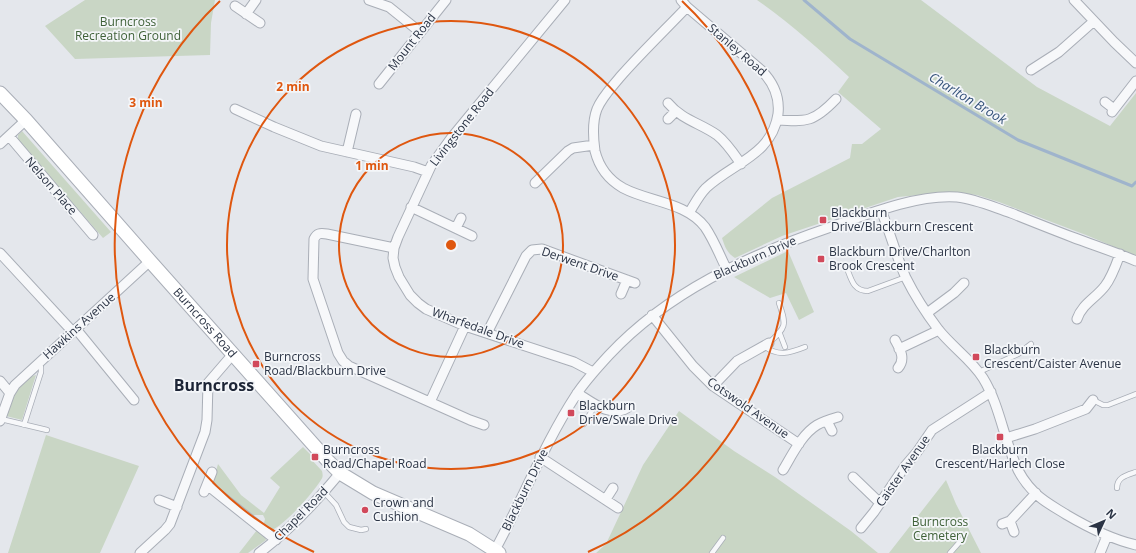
<svg xmlns="http://www.w3.org/2000/svg" width="1136" height="553" viewBox="0 0 1136 553" font-family="'Open Sans',sans-serif">
<style>
.green{fill:#c9d6c5}
.lines{fill:none;stroke-linecap:round;stroke-linejoin:round}
.stream{stroke:#9fb4cc;stroke-width:3}
.lane-casing{stroke:#a9aeb7;stroke-width:6}
.street-casing{stroke:#a9aeb7;stroke-width:11}
.secondary-casing{stroke:#a9aeb7;stroke-width:15}
.lane{stroke:#f7f8fa;stroke-width:4.5}
.street{stroke:#f7f8fa;stroke-width:9}
.secondary{stroke:#fff;stroke-width:13}
.ring{fill:none;stroke:#df570f;stroke-width:2}
.poi-dot{fill:#d1495b;stroke:#f4f6f9;stroke-width:1.5}
.labels{text-anchor:middle;stroke-width:3.5;stroke-linejoin:round;paint-order:stroke}
.park-label{font-size:12px;fill:#3f6138;stroke:#f4f6f9}
.street-label{font-size:12px;fill:#2b3445;stroke:#f4f6f9}
.poi-label{font-size:12px;fill:#2b3445;stroke:#f4f6f9;text-anchor:start}
.water-label{font-size:13px;font-style:italic;fill:#34527a;stroke:#f4f6f9}
.district-label{font-size:16px;font-weight:bold;fill:#1d2536;stroke:#f4f6f9}
.centre{fill:#df570f;stroke:#f4f6f9;stroke-width:2}
.ring-label{font-size:12px;text-anchor:middle;font-weight:bold;fill:#df570f;stroke:#f4f6f9;stroke-width:3.5;stroke-linejoin:round;paint-order:stroke}
</style>
<rect width="100%" height="100%" fill="#e4e7ec"/>
<path class="green" d="M85 0H215L211 23 210 55 75 59 45 26Z
M757 0H921L1037 87 1110 126 1136 93V256L1086 235 999 202 977 195 952 192 898 197 782 236 735 258C727 253 725 247 722 238L772 198 850 158 852 144H862L881 129 838 92 849 77C820 50 790 23 757 0Z
M22 131 111 232 103 238 18 140V135Z
M788 251 814 312 799 320 786 293 770 298 734 277Z
M36 375 22 420 6 416C11 400 18 380 36 375Z
M679 411 734 451 775 477 851 531 878 553H596L606 544 643 465Z
M46 435 139 466 100 553H8Z
M303 447 311 455 310 458 322 471C323 475 323 477 321 480 313 493 284 526 270 531L265 527 264 523 265 519 263 515H253L215 486 213 482 218 464 241 495 264 513 280 487 270 478Z
M946 480 956 504 981 553H889Z
M257 530 265 537 266 540 248 553H239Z"/>
<g class="lines">
<path class="stream" d="M804 0 850 39 1018 140 1132 186 1136 182"/>
<g class="lane-casing">
<path id="lane" d="M848 271C852 282 855 291 868 291L906 277
M780 334 785 347
M769 343C786 327 787 326 779 303
M764 346C778 357 790 353 805 347
M979 372 1018 354 1031 344
M1093 400 1103 405H1108L1136 394
M1 419 47 430
M584 424 596 404
M24 425 41 372V367L38 363
M1117 488C1117 477 1127 475 1136 472
M324 492 336 505 344 522 349 527 361 530 366 529
M712 553 723 538
M950 553 965 536"/>
</g>
<g class="street-casing">
<path id="street" d="M369 0 389 7 420 32
M565 0 452 137 431 166 398 237 394 248 393 258 395 267 399 277 410 295 418 303 426 309 465 326 574 362 593 372
M681 0 687 7 761 70C773 82 780 96 778 114 772 155 733 163 706 188 699 195 694 205 689 213
M1074 0 1114 42 1136 63
M235 6 260 23
M687 7C665 30 642 52 620 77 612 87 602 97 597 109 592 122 593 137 595 151 599 167 609 180 623 188 649 202 686 202 705 227 714 240 720 256 727 270
M246 14 256 0
M1031 70 1059 52 1094 21
M379 84 446 0
M1105 102 1114 109
M668 103C682 120 700 123 717 135 727 143 734 154 741 164
M235 109 274 127 321 146 414 167 428 172
M1112 112 1136 81
M668 119 676 111
M777 120C807 122 814 122 836 99
M9 136 93 235
M0 144 26 120
M347 152 356 114
M535 183 568 151 573 148 594 145
M411 207 472 236
M881 210C890 232 896 256 906 278 915 296 926 313 938 329 952 347 971 359 983 378 999 404 1003 435 1015 463 1019 474 1026 484 1035 493 1044 502 1056 508 1067 515 1089 528 1111 539 1136 545
M456 228 461 218
M394 248 327 234C320 233 317 233 314 239L313 279 338 353 343 361 349 366 470 420 484 425
M0 253 73 332
M621 294 627 280
M927 313 954 293 964 283
M652 315 693 366 713 386 799 444
M1077 319C1082 304 1096 298 1105 286 1112 277 1116 265 1120 254
M76 329 134 400
M487 333 526 256 532 250 542 249 635 283
M895 340C900 349 906 359 898 368
M899 349 939 330
M0 381 10 393
M713 386 737 361 769 343
M577 393C592 402 610 418 627 408
M430 402 465 326
M0 421 10 393 15 385 150 261
M827 421 832 431
M1006 438 1035 429 1086 409 1093 400
M540 457 618 508
M783 470C792 455 802 434 817 425 824 421 831 419 838 417
M853 477 880 503
M207 485 276 540
M204 492 212 472
M606 499 613 488
M159 500 177 507
M1010 521 1014 532
M1002 524 1010 521 1036 493
M861 528 874 512 905 466 917 452 932 430 991 392
M495 550C523 499 544 444 576 395 585 381 597 368 609 355 668 292 747 256 828 228 865 215 917 194 957 197 976 199 993 207 1011 213 1031 221 1051 229 1072 237 1093 245 1115 252 1136 261
M140 553 165 530 170 524 205 432 207 420 208 383 233 354
M259 553C290 530 316 502 340 473
M1100 553 1107 536"/>
</g>
<g class="secondary-casing">
<g id="secondary">
<path id="s1" d="M0 93 26 120 150 261 328 461 340 473 373 493 469 534 499 553"/>
</g>
</g>
<use href="#lane" class="lane"/>
<use href="#street" class="street"/>
<use href="#secondary" class="secondary"/>
</g>
<g class="ring">
<circle cx="451" cy="245" r="112"/>
<circle cx="451" cy="245" r="224"/>
<path d="M314 552A336 336 0 0 1 220 1M682 1A336 336 0 0 1 588 552"/>
</g>
<g class="poi-dot">
<rect x="819" y="216" width="8" height="8" rx="2"/>
<rect x="817" y="255" width="8" height="8" rx="2"/>
<rect x="972" y="353" width="8" height="8" rx="2"/>
<rect x="252" y="360" width="8" height="8" rx="2"/>
<rect x="567" y="409" width="8" height="8" rx="2"/>
<rect x="996" y="433" width="8" height="8" rx="2"/>
<rect x="311" y="453" width="8" height="8" rx="2"/>
<circle cx="365" cy="510" r="4"/>
</g>
<g class="labels">
<g class="park-label">
<text x="128" y="26">Burncross<tspan x="128" dy="14">Recreation Ground</tspan></text>
<text x="940" y="526">Burncross<tspan x="940" dy="14">Cemetery</tspan></text>
</g>
<g class="street-label">
<text transform="translate(412 42) rotate(-52)" y="4">Mount Road</text>
<text transform="translate(737 50) rotate(41)" y="4">Stanley Road</text>
<text transform="translate(462 127) rotate(-52)" y="4">Livingstone Road</text>
<text transform="translate(51 186) rotate(49)" y="4">Nelson Place</text>
<text transform="translate(755 258) rotate(-24)" y="4">Blackburn Drive</text>
<text transform="translate(580 264) rotate(19)" y="4">Derwent Drive</text>
<text dy="4" stroke="none"><textPath href="#s1" startOffset="308">Burncross Road</textPath></text>
<text transform="translate(79 326) rotate(-42)" y="4">Hawkins Avenue</text>
<text transform="translate(478 328) rotate(20)" y="4">Wharfedale Drive</text>
<text transform="translate(748 408) rotate(35)" y="4">Cotswold Avenue</text>
<text transform="translate(903 471) rotate(-55)" y="4">Caister Avenue</text>
<text transform="translate(525 490) rotate(-64)" y="4">Blackburn Drive</text>
<text transform="translate(301 514) rotate(-45)" y="4">Chapel Road</text>
</g>
<g class="poi-label">
<text x="831" y="217">Blackburn<tspan x="831" dy="14">Drive/Blackburn Crescent</tspan></text>
<text x="829" y="256">Blackburn Drive/Charlton<tspan x="829" dy="14">Brook Crescent</tspan></text>
<text x="984" y="354">Blackburn<tspan x="984" dy="14">Crescent/Caister Avenue</tspan></text>
<text x="264" y="361">Burncross<tspan x="264" dy="14">Road/Blackburn Drive</tspan></text>
<text x="579" y="410">Blackburn<tspan x="579" dy="14">Drive/Swale Drive</tspan></text>
<text x="323" y="454">Burncross<tspan x="323" dy="14">Road/Chapel Road</tspan></text>
<text x="1000" y="454" text-anchor="middle">Blackburn<tspan x="1000" dy="14">Crescent/Harlech Close</tspan></text>
<text x="373" y="507">Crown and<tspan x="373" dy="14">Cushion</tspan></text>
</g>
<g class="water-label">
<text transform="translate(968 98) rotate(31)" y="5">Charlton Brook</text>
</g>
<g class="district-label">
<text x="214" y="391">Burncross</text>
</g>
</g>
<circle cx="451" cy="245" r="6" class="centre"/>
<g class="ring-label">
<text x="293" y="91">2 min</text>
<text x="146" y="107">3 min</text>
<text x="372" y="170">1 min</text>
</g>
<g transform="translate(1104 521) rotate(46)" stroke="#f4f6f9" stroke-width="3" paint-order="stroke">
<path d="M0-3L7 15L0 10L-7 15Z" fill="#2b3445"/>
<text y="-6" font-size="11" font-weight="bold" text-anchor="middle" fill="#2b3445">N</text>
</g>
</svg>
